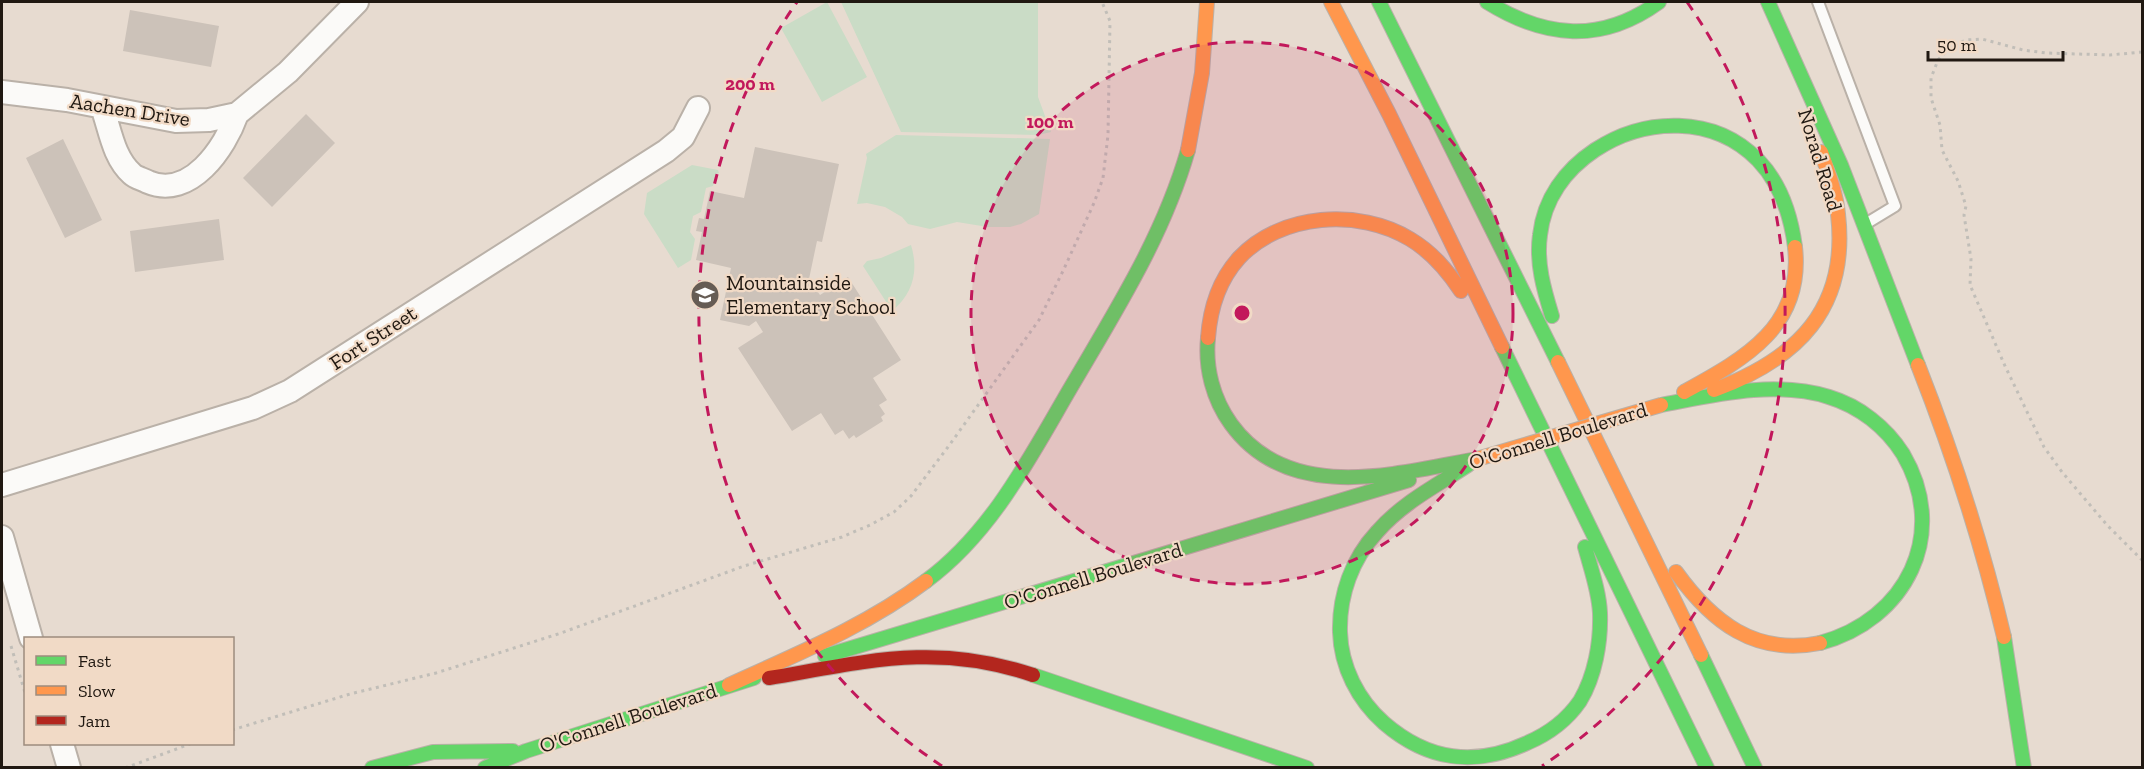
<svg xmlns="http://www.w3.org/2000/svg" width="2144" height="769" viewBox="0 0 2144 769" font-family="'Zilla Slab',serif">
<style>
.green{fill:#cadcc6}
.building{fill:#ccc2b9}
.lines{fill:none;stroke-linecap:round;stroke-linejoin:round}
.lane-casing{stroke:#bab1a8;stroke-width:14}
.street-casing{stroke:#bab1a8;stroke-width:26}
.fast-casing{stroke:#bab1a8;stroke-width:16}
.slow-casing{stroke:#bab1a8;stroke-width:16}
.jam-casing{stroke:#bab1a8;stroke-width:16}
.path{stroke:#c1beb8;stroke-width:3;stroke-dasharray:3 4.5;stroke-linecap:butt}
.lane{stroke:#fbfaf8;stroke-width:10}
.street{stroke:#fbfaf8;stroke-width:22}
.fast{stroke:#63d668;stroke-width:14}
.slow{stroke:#ff974d;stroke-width:14}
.jam{stroke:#b3261e;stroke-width:14}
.slow-bridge-casing{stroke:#bab1a8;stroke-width:16;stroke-linecap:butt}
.slow-bridge{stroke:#ff974d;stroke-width:14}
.ring{fill:none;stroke:#c2185b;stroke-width:3;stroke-dasharray:10 8}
.labels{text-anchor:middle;stroke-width:4.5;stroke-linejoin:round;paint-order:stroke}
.street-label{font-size:21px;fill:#201811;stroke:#f1dac6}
.poi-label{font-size:21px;fill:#201811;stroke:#f1dac6;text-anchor:start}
.centre{fill:#c2185b;stroke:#f1dac6;stroke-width:3}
.ring-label{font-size:18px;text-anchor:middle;font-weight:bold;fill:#c2185b;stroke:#f1dac6;stroke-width:4.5;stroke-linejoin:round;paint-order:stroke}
</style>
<rect width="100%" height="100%" fill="#e7dbd0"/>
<path class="green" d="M827 2 867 77 822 102 781 28Z
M841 2H1038V97L1051 132 1038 135 901 132Z
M896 135 1050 139 1039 214 1021 224 1010 227H988L957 222 930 229 908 224 902 217 885 207 867 203 857 204 867 158 866 154Z
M692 165 718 170 719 173 716 174 713 186 706 188 701 212 693 216 690 232 695 239 691 260 678 268 644 214 647 193Z
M911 245C919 271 913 294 892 311L863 266 867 261 881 258Z"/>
<path class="building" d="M130 10 219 26 211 67 123 51Z
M306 114 335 143 272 207 243 178Z
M63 139 102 220 65 238 26 158Z
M755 147 839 164 822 242 817 241 809 279 820 295 848 277 901 360 873 378 887 400 879 405 885 414 881 417 883 421 856 438 854 435 849 439 843 430 835 435 821 413 792 431 738 348 763 332 756 321 749 326 720 320 731 268 696 260 702 232 696 231 699 218 704 219 710 191 744 198Z
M219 219 224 260 135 272 130 231Z"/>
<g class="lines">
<g class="lane-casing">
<path id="lane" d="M1818 2 1895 206 1867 223"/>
</g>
<g class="street-casing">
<path id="street" d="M2 92 67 100 176 121 209 120 237 114 288 72 357 2
M102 107C110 129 113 157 132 174 136 178 143 179 148 182 190 200 225 148 237 114
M2 485 253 408 290 391 666 151 683 137 698 108
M2 537 31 638
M62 744 69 768"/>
</g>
<g class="fast-casing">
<path id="fast" d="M1379 2 1558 362
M1487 2C1545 38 1601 44 1659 2
M1768 2 1841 165 1918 365
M1552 316C1544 290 1536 263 1540 235 1544 199 1565 170 1595 150 1645 117 1714 115 1758 160 1781 184 1791 216 1795 247
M1208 338C1205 368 1213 399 1231 424 1289 504 1395 474 1477 459
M1502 347 1707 768
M1661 405C1714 395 1775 380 1829 397 1859 406 1886 427 1903 454 1950 534 1906 620 1820 643
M1468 465C1436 486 1402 503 1377 532 1352 559 1339 595 1340 632 1341 667 1358 700 1384 723 1428 761 1475 767 1527 743 1548 734 1567 720 1580 701 1595 676 1601 642 1600 613 1599 591 1591 569 1585 547
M926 581C994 531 1032 453 1074 382 1118 307 1164 234 1188 150
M2004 637 2024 768
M1701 655 1755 768
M825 656 1409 480
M1033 675 1307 768
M372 768 433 752 513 751
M485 768 526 751 754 678"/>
</g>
<g class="slow-casing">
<path id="slow" d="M1331 2 1389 114 1502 347
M1188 150 1202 73 1207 2
M1208 338C1210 310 1219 280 1239 258 1281 213 1359 208 1410 239 1432 252 1447 270 1461 291
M1558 362 1701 655
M1918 365C1953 454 1982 544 2004 637
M1714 390C1797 359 1849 309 1838 214 1836 193 1828 172 1821 152
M1684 392C1744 359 1804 327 1795 247
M1676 572C1712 622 1755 656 1820 643
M729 685C797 654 866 626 926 581"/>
</g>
<g class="jam-casing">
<path id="jam" d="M769 678C865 662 936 642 1033 675"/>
</g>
<path class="path" d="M2142 52 2110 55 2046 53 2023 50 1982 39 1966 40 1950 47 1938 60 1931 78V98L1940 125 1942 150 1958 181 1966 206 1964 215 1971 259 1970 285 2005 366 2044 447 2062 472 2107 525 2142 560
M11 646 26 696
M232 730 350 694 436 673 561 633 744 566 842 537 870 525 894 512 911 496 948 447 1039 320 1063 271 1094 203 1103 178 1108 135 1110 21 1102 2
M125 768 190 744"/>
<use href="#lane" class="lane"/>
<use href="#street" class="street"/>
<use href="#fast" class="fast"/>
<use href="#slow" class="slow"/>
<use href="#jam" class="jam"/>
<g class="slow-bridge-casing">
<path id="slow-bridge" d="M1477 459 1661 405"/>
</g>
<use href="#slow-bridge" class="slow-bridge"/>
</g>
<circle cx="1242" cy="313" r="271" fill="#c2185b" fill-opacity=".12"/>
<g class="ring">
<circle cx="1242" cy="313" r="271"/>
<path d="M942 766A543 543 0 0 1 797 2M1687 2A543 543 0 0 1 1542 766"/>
</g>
<defs>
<g id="school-disc" transform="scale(1.5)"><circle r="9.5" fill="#665c54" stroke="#f1dac6"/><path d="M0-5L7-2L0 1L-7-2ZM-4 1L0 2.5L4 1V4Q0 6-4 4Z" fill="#fff"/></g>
</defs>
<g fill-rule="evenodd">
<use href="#school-disc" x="705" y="295"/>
</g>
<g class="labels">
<g class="street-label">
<text transform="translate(130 110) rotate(9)" y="7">Aachen Drive</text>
<text transform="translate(1820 160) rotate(73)" y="7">Norad Road</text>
<text transform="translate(373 338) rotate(-33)" y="7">Fort Street</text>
<text transform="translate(1558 436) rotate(-17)" y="7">O'Connell Boulevard</text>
<text transform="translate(1093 576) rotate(-17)" y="7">O'Connell Boulevard</text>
<text transform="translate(628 718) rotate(-18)" y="7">O'Connell Boulevard</text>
</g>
<g class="poi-label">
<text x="726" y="290">Mountainside<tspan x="726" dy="24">Elementary School</tspan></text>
</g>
</g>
<circle cx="1242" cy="313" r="9" class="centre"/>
<g class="ring-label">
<text x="750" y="90">200 m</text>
<text x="1050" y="128">100 m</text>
</g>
<rect width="2144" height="769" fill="none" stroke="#201811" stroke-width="6"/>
<rect x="24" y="637" width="210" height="108" fill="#f1dac6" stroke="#9d8c7e" stroke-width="1.5"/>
<rect x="36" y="656" width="30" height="9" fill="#63d668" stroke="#9d8c7e" stroke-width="1.5"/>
<text x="78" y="667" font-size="18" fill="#201811">Fast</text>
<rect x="36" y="686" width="30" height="9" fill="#ff974d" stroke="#9d8c7e" stroke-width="1.5"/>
<text x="78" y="697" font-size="18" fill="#201811">Slow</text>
<rect x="36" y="716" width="30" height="9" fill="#b3261e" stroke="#9d8c7e" stroke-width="1.5"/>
<text x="78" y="727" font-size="18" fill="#201811">Jam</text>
<path d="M1928 51v9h135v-9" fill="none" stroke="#201811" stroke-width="3"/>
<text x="1937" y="51" font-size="18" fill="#201811" stroke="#f1dac6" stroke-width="4.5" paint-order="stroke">50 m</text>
</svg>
